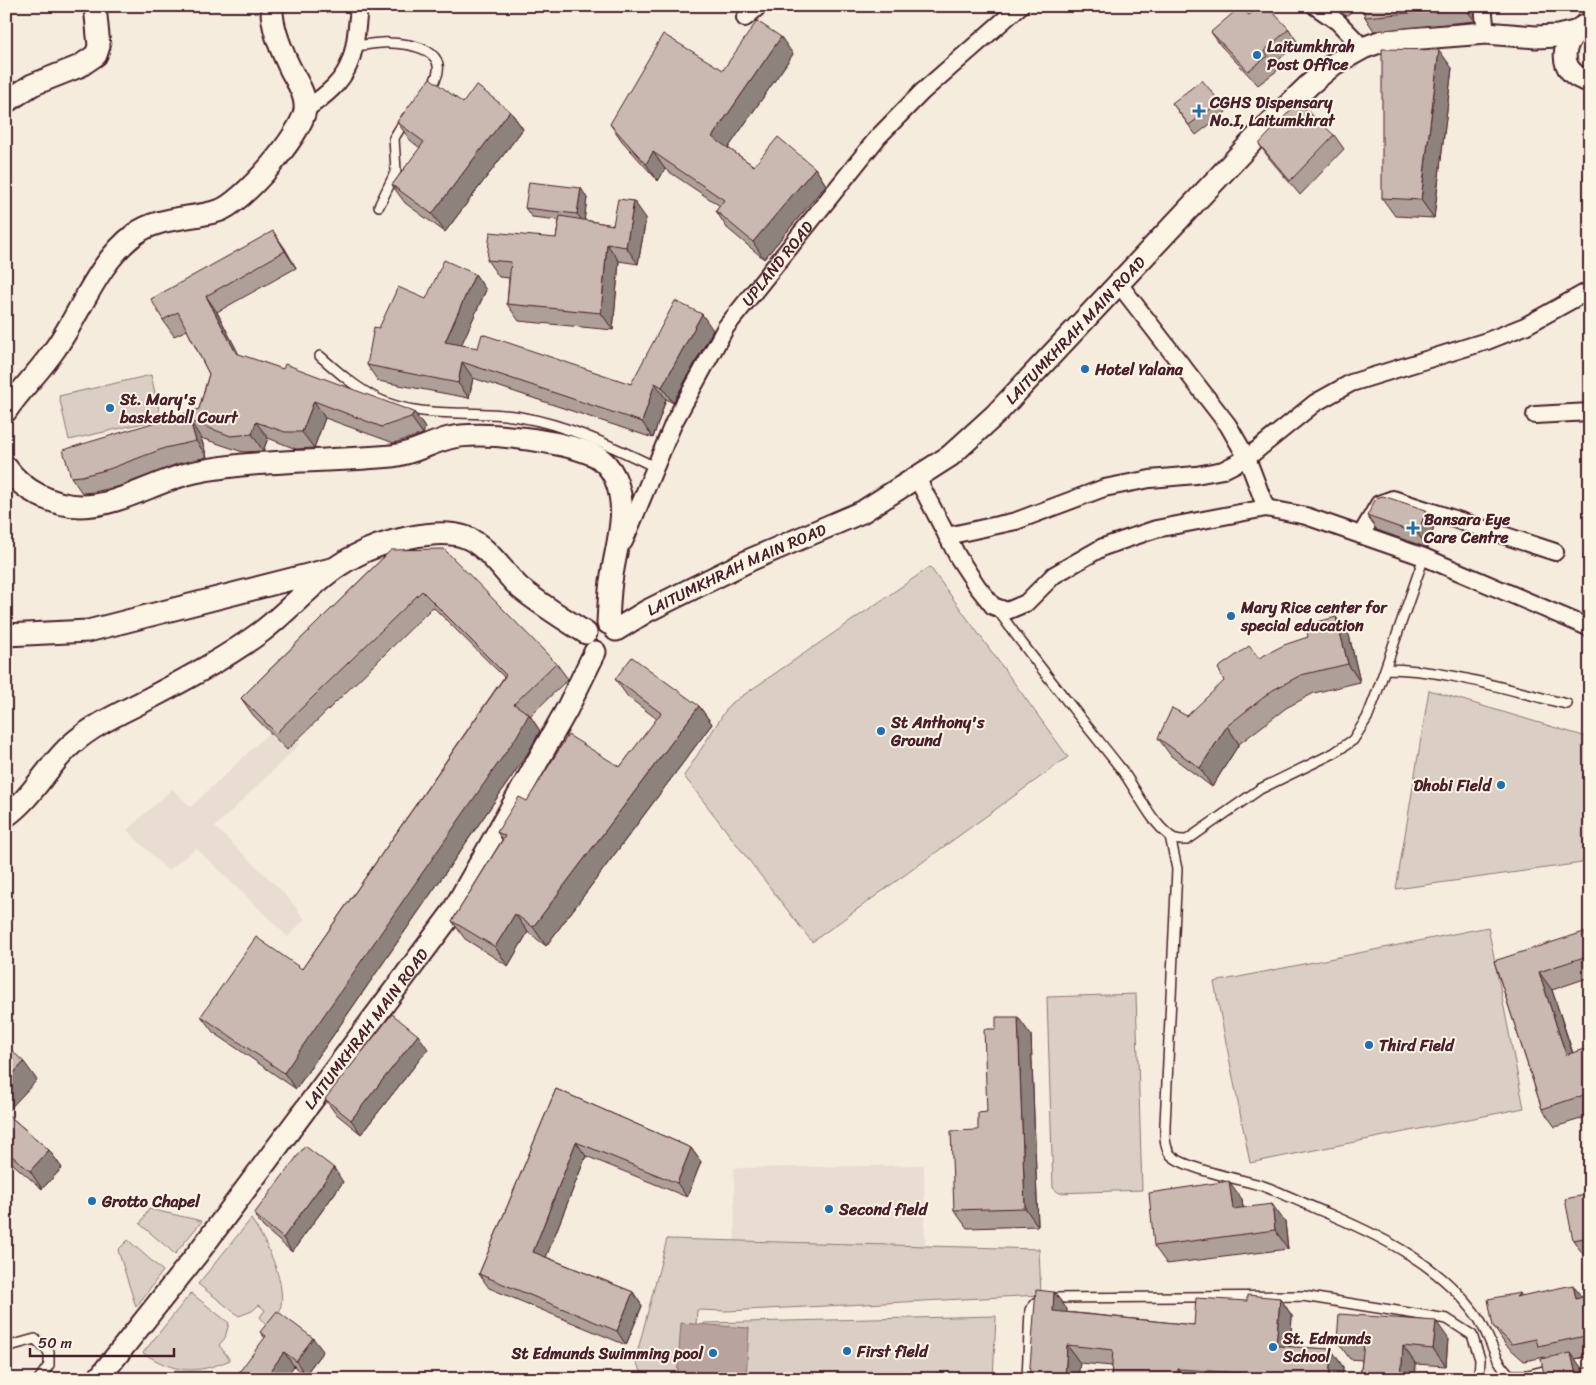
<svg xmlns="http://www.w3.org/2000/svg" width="1596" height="1385" viewBox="0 0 1596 1385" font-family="Sriracha,sans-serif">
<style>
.built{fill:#e8ddd0}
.green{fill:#dbcec4;stroke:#927678}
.water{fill:#b8a39e;stroke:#8c6e70}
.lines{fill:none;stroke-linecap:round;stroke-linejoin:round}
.service-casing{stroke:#4a1f2b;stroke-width:12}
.minor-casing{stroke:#4a1f2b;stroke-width:20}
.tertiary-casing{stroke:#4a1f2b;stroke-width:25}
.service{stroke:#fcf5e5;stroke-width:9}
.minor{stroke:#fcf5e5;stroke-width:16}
.tertiary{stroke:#fcf5e5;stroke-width:21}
.wall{fill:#ae9f98;stroke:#4a1f2b}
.shaded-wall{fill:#8d827c;stroke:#4a1f2b}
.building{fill:#cab9b1;stroke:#4a1f2b}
.poi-dot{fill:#1f6fb2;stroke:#fcf5e5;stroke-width:2}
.labels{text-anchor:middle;stroke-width:4;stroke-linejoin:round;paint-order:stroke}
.poi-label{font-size:16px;font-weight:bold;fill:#4a1f2b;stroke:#fcf5e5;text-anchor:start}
.street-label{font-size:16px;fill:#4a1f2b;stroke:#fcf5e5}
</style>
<rect width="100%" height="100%" fill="#f5ecde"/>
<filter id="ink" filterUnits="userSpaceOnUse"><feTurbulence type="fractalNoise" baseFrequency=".02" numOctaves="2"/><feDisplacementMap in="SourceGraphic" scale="10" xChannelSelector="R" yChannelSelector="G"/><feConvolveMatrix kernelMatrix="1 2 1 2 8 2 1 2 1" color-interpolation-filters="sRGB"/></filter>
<g filter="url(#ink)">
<path class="built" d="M285 729 300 744 215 827 283 892 305 919 288 937 196 848 168 871 127 830 172 789 191 807 271 731Z
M924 1165 925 1250 735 1253 734 1168Z
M1084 1369 1121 1372V1379H1083Z"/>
<path class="green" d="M151 375 161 419 69 440 59 396Z
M930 567 1068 757 812 942 684 776 729 705Z
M1429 690 1590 738V832L1582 863 1396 889Z
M1488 927 1524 1108 1250 1163 1214 982Z
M1136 994 1142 1190 1059 1193 1053 1188 1047 997Z
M149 1209 202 1221 175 1254 140 1224Z
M251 1219C266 1240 291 1290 278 1315 276 1319 271 1323 268 1327L260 1317 265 1310 259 1305 252 1311 239 1316 198 1284Z
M667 1239 1039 1249 1041 1295 727 1311 697 1310 696 1325 680 1379H646L635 1361Z
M128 1240 163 1271 136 1307 118 1250Z
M191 1293 229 1323 225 1338 219 1345 230 1360C195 1375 175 1373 143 1353Z
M996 1316 993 1379H695L704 1323Z"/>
<path class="water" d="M681 1323 749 1328 746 1379H677Z"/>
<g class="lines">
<g class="service-casing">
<path id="service" d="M355 46C367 45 379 42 390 43 422 44 456 56 428 91
M379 206 396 171 394 138 407 117
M320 356C338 372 356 388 378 399 421 420 474 409 520 417 567 425 612 446 655 467
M997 609C1035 663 1077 713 1118 765 1136 787 1147 818 1170 836 1175 840 1180 840 1187 840L1260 789 1334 753 1353 740 1367 718 1376 695 1424 557
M1385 669C1447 669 1507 690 1567 704
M1170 836 1177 869 1165 1125C1165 1135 1164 1146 1170 1154 1181 1168 1244 1180 1263 1186 1285 1194 1307 1205 1329 1214 1385 1238 1441 1266 1477 1316 1490 1335 1493 1359 1510 1375H1528L1555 1368
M6 1347 35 1339 49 1352V1365L39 1379
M1567 1365 1590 1362
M1027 1379 1030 1310 1037 1302 1051 1298 1303 1296 1447 1319 1472 1335 1480 1359 1479 1379"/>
</g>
<g class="minor-casing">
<g id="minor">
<path d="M1315 6 1338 22 1363 48"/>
<path d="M1483 6 1486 33"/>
<path d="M745 18 759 6"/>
<path d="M306 109C353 77 354 61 359 6"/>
<path d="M1119 284 1228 425 1247 458 1266 508"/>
<path d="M1535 415 1590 412"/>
<path d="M917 478 958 557 977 586 993 606 1007 611 1026 603 1054 575 1103 547 1156 529 1266 508 1306 516 1424 557 1590 628"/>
<path d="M1361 535 1379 504 1393 499 1555 552"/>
<path d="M947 536 1016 521 1104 488 1150 479 1196 475 1223 470 1247 458 1315 403 1351 383 1487 341 1525 326 1590 290"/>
<path id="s1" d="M624 542 674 422 726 327 878 137 922 92 1020 6"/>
</g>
</g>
<g class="tertiary-casing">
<g id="tertiary">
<path d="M1590 23C1560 35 1554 74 1590 81"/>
<path d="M6 102 32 85 80 66 96 55 99 46 95 6"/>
<path d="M6 411C21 389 40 371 55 349 82 311 96 264 135 234 158 217 191 219 218 211 242 204 302 134 305 110 307 94 294 78 288 64 280 47 271 26 272 6"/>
<path d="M6 467C22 490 53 506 81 506 120 506 157 480 195 472 260 459 327 462 392 456 412 454 430 443 449 438 482 430 563 441 594 455 603 459 611 469 615 478 629 511 617 542 612 575 609 591 609 607 608 623"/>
<path id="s2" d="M616 630 647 611 752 559 862 512 950 456 995 415 1261 132 1309 85 1334 64 1363 48 1382 41 1486 33 1536 37 1558 36 1575 32"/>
<path d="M6 635 88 631 331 569"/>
<path d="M6 816C33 797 48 765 72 744 94 724 125 711 150 698 188 678 227 657 261 632 293 608 319 574 355 556 380 542 437 527 465 537 487 545 503 572 520 588 540 604 564 619 586 633"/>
<path id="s3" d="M98 1379 198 1253 452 913 567 709 595 652"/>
</g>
</g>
<use href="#service" class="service"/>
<use href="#minor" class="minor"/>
<use href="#tertiary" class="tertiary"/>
</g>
<path class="wall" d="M1332 6H1355L1356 8 1346 16Z
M1363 6H1474L1475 21 1374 31 1365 17Z
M1249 15 1289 29 1298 43 1274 64 1278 70 1258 85 1221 46 1211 32Z
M793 54 728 148 754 166 815 168 826 185 764 259 727 228 716 211 720 206 665 169 658 181 622 141 610 124 723 70Z
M1452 68 1434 218 1395 216 1382 198Z
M1220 102 1226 112 1196 135 1172 103Z
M463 103 510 111 523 129 445 232 405 203 392 185 420 148 410 140 397 122Z
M1334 135 1344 149 1300 195 1269 158 1259 144Z
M587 198 584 220 613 225 646 218 638 264 619 261 613 330 519 321 507 304 509 278 499 277 487 260 556 238 559 220 532 217 525 208Z
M284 247 296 268 217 312 239 355 414 412 425 428 423 434 394 443 325 418 314 448 296 449 268 438 263 451 243 452 201 438 207 457 177 464 120 486 94 492 82 493 71 477 199 409 209 374 187 330 174 336 163 320Z
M475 274 486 290 461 345 631 384 713 330 673 403 666 399 653 438 473 378 469 398 378 381 367 365 426 299Z
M1367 516 1435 523 1428 548 1377 530Z
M391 550 556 663 568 679 530 716 540 731 528 753 296 1089 213 1032 201 1016 302 969 504 677 433 607 287 750 253 715 241 698Z
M1349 635 1360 682 1314 693 1286 708 1239 744 1212 787 1171 756 1158 738 1187 716Z
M615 679 699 706 712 724 546 946 528 932 508 966 465 939 452 921 502 840 497 832 527 801 620 767 657 719 628 697Z
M1590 940V977L1552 990 1573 1053 1590 1047V1116L1555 1127 1542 1109 1494 961Z
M1031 1035 1038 1226 967 1228 954 1210 978 1130 987 1112Z
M428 1049 361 1134 335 1113 325 1099Z
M556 1089 691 1148 701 1162 687 1197 586 1156 546 1257 633 1292 642 1306 626 1345 489 1288 479 1274Z
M6 1113 49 1150 62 1168 42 1189 6 1158Z
M343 1182 292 1252 263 1227 254 1214Z
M1590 1194V1257H1585L1573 1240Z
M1242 1199 1243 1207 1285 1222 1288 1249 1167 1264 1154 1246Z
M1520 1293 1522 1296 1582 1297 1590 1295V1355L1575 1359 1583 1370 1585 1379H1509L1544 1375 1546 1358 1545 1357 1524 1361 1505 1344 1493 1326Z
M1280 1298 1292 1316 1290 1347 1331 1349 1343 1367 1342 1379H1111L1112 1366 1080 1363 1029 1379 1067 1309 1066 1312 1194 1325 1247 1301Z
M260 1332 323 1351 305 1375 294 1366 265 1338Z
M1448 1338 1446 1366 1416 1364 1415 1379H1360L1362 1360 1350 1359 1337 1341Z"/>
<path class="shaded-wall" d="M1465 6H1474L1475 21 1465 8Z
M781 37 793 54 724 154 712 137Z
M1439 50 1452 68 1434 218 1421 200Z
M510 111 523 129 445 232 432 214Z
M653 152 665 169 658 181 646 164Z
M815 168 826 185 764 259 753 242Z
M581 188 587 198 584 223 577 214Z
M634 201 646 218 638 264 626 247Z
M273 231 284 247 296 268 285 251Z
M607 244 619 261 613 330 601 313Z
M475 274 486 290 456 357 445 342Z
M206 296 217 312 247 370 236 353Z
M702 314 713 330 673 403 662 387Z
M462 362 473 378 469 398 458 383Z
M655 383 666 399 653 438 642 422Z
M314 401 325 418 314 448 302 432Z
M414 412 425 428 423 434 411 417Z
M190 421 201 438 207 457 196 441Z
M256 422 268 438 263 451 252 434Z
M1426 510 1435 523 1428 548 1418 534Z
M1336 617 1349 635 1360 682 1348 664Z
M699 706 712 724 546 946 533 927Z
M529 714 540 731 528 753 296 1089 284 1073Z
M1227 726 1239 744 1212 787 1200 768Z
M515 914 528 932 508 966 495 947Z
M1584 932 1590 940V950Z
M1539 972 1552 990 1579 1073 1566 1055Z
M1018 1017 1031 1035 1038 1226 1025 1208Z
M418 1035 428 1049 361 1134 351 1120Z
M24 1062 37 1080 6 1113V1081Z
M576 1142 586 1156 543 1265 533 1252Z
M691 1148 701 1162 687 1197 677 1183Z
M49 1150 62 1168 42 1189 30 1171Z
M334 1168 343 1182 292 1252 283 1238Z
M1229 1181 1242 1199 1245 1227 1233 1209Z
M1272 1204 1285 1222 1288 1249 1275 1230Z
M1573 1285 1586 1303 1576 1299Z
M633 1292 642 1306 626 1345 617 1331Z
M1054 1292 1067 1309 1065 1328 1053 1311Z
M1280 1298 1292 1316 1289 1364 1276 1346Z
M1436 1321 1448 1338 1446 1366 1433 1349Z
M313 1338 323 1351 305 1375 296 1361Z
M1067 1345 1080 1363 1078 1379H1065Z
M1403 1346 1416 1364 1415 1379H1401Z
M1331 1349 1343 1367 1342 1379H1329Z
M284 1352 294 1366 285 1379H265Z
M1571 1353 1583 1370 1585 1379H1577Z
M1178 1369 1185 1379H1177Z"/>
<path class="building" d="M1260 6H1267L1289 29 1264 51 1268 56 1248 71 1211 32 1240 7 1249 15Z
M1363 6H1465V8L1365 17Z
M757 21 781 37 712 137 754 166 778 137 815 168 753 242 716 211 724 200 653 152 646 164 610 124 663 34 723 70Z
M1382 49 1439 50 1421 200 1382 198Z
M430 78 463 103 476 85 510 111 432 214 392 185 424 142 397 122Z
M1202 80 1220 102 1189 125 1172 103Z
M1298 102 1334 135 1290 181 1259 144Z
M529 182 581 188 577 214 525 208Z
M618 199 634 201 626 247 607 244 601 313 507 304 511 262 487 260 490 232 556 238 560 216 613 225Z
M273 231 285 251 206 296 236 353 283 369 285 364 414 412 411 417 382 427 314 401 302 432H285L256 422 252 434 231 436 190 421 196 441 165 448 109 469 82 476 71 477 63 450 199 409 209 374 178 312 163 320 151 299Z
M444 260 475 274 445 342 478 348 482 334 631 384 675 301 702 314 662 387 655 383 642 422 462 362 458 383 367 365 374 327 379 328 398 287 426 299Z
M1383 496 1426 510 1418 534 1367 516 1376 498Z
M444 549 556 663 514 704 529 714 517 736 284 1073 201 1016 256 937 302 969 506 675 422 591 276 733 241 698 391 550Z
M1336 617 1348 664 1301 675 1273 690 1227 726 1200 768 1158 738 1172 708 1187 716 1224 681 1218 668 1249 646 1259 658 1284 645 1308 637 1306 625Z
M632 657 699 706 533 927 515 914 495 947 452 921 505 836 497 832 519 797 527 801 568 735 620 767 661 713 615 679Z
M1584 932 1590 950V955L1539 972 1566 1055 1590 1047V1093L1542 1109 1494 961Z
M392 1014 418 1035 351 1120 325 1099Z
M996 1017H1018L1025 1208 954 1210 951 1131 978 1130V1113L987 1112 984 1029H996Z
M6 1045 24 1062 6 1081Z
M556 1089 691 1148 677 1183 576 1142 533 1252 633 1292 617 1331 479 1274Z
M6 1113 49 1150 30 1171 6 1151Z
M305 1146 334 1168 283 1238 254 1214Z
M1229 1181 1233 1209 1272 1204 1275 1230 1154 1246 1149 1193Z
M1590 1194V1237L1573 1240 1565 1199Z
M1573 1285 1576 1299 1590 1295V1335L1538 1346 1536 1339 1512 1344 1493 1326 1488 1299 1520 1293 1516 1297Z
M1036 1290 1054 1292 1053 1311 1194 1325 1196 1298 1247 1301V1295L1280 1298 1276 1346 1331 1349 1329 1379H1241V1373L1178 1369 1177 1379H1111L1113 1350 1067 1345 1065 1379H1029Z
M277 1311 313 1338 296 1361 284 1352 265 1379H234L266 1336 260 1332Z
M1339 1314 1436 1321 1433 1349 1403 1346 1401 1379H1360L1364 1343 1337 1341Z
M1571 1353 1577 1379H1509L1544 1375 1541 1359Z"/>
</g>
<g class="poi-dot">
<circle cx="1257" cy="55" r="5"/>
<path d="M1196.5 103.5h5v5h5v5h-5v5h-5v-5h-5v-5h5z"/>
<circle cx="1085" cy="369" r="5"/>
<circle cx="110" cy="408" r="5"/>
<path d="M1410.5 520.5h5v5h5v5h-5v5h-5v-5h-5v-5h5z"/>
<circle cx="1231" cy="616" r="5"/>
<circle cx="881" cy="731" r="5"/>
<circle cx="1501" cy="785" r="5"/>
<circle cx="1369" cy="1045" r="5"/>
<circle cx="92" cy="1201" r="5"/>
<circle cx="829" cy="1209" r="5"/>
<circle cx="1273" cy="1347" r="5"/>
<circle cx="847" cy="1351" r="5"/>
<circle cx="713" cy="1353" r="5"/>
</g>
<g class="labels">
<g class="poi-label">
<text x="1267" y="52">Laitumkhrah<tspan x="1267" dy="18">Post Office</tspan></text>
<text x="1210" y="108">CGHS Dispensary<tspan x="1210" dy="18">No.I, Laitumkhrat</tspan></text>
<text x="1095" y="375">Hotel Yalana</text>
<text x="120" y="405">St. Mary's<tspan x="120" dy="18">basketball Court</tspan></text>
<text x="1424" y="525">Bansara Eye<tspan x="1424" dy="18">Care Centre</tspan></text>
<text x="1241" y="613">Mary Rice center for<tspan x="1241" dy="18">special education</tspan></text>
<text x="891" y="728">St Anthony's<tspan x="891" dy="18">Ground</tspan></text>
<text x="1491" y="791" text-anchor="end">Dhobi Field</text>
<text x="1379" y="1051">Third Field</text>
<text x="102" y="1207">Grotto Chapel</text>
<text x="839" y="1215">Second field</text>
<text x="1283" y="1344">St. Edmunds<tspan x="1283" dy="18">School</tspan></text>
<text x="857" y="1357">First field</text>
<text x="703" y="1359" text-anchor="end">St Edmunds Swimming pool</text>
</g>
<g class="street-label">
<text dy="6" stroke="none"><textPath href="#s1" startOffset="320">UPLAND ROAD</textPath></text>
<text dy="6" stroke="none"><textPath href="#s2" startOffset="555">LAITUMKHRAH MAIN ROAD</textPath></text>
<text dy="6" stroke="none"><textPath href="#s2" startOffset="135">LAITUMKHRAH MAIN ROAD</textPath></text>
<text dy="6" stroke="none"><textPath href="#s3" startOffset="441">LAITUMKHRAH MAIN ROAD</textPath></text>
</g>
</g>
<rect width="1596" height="1385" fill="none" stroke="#fcf5e5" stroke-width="25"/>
<rect x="12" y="12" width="1571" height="1360" fill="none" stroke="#4a1f2b" stroke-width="2" filter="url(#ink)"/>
<path d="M30 1348v8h144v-8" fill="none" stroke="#4a1f2b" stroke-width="2.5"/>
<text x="38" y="1348" font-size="15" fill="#4a1f2b" stroke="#fcf5e5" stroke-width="4" paint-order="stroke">50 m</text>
</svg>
